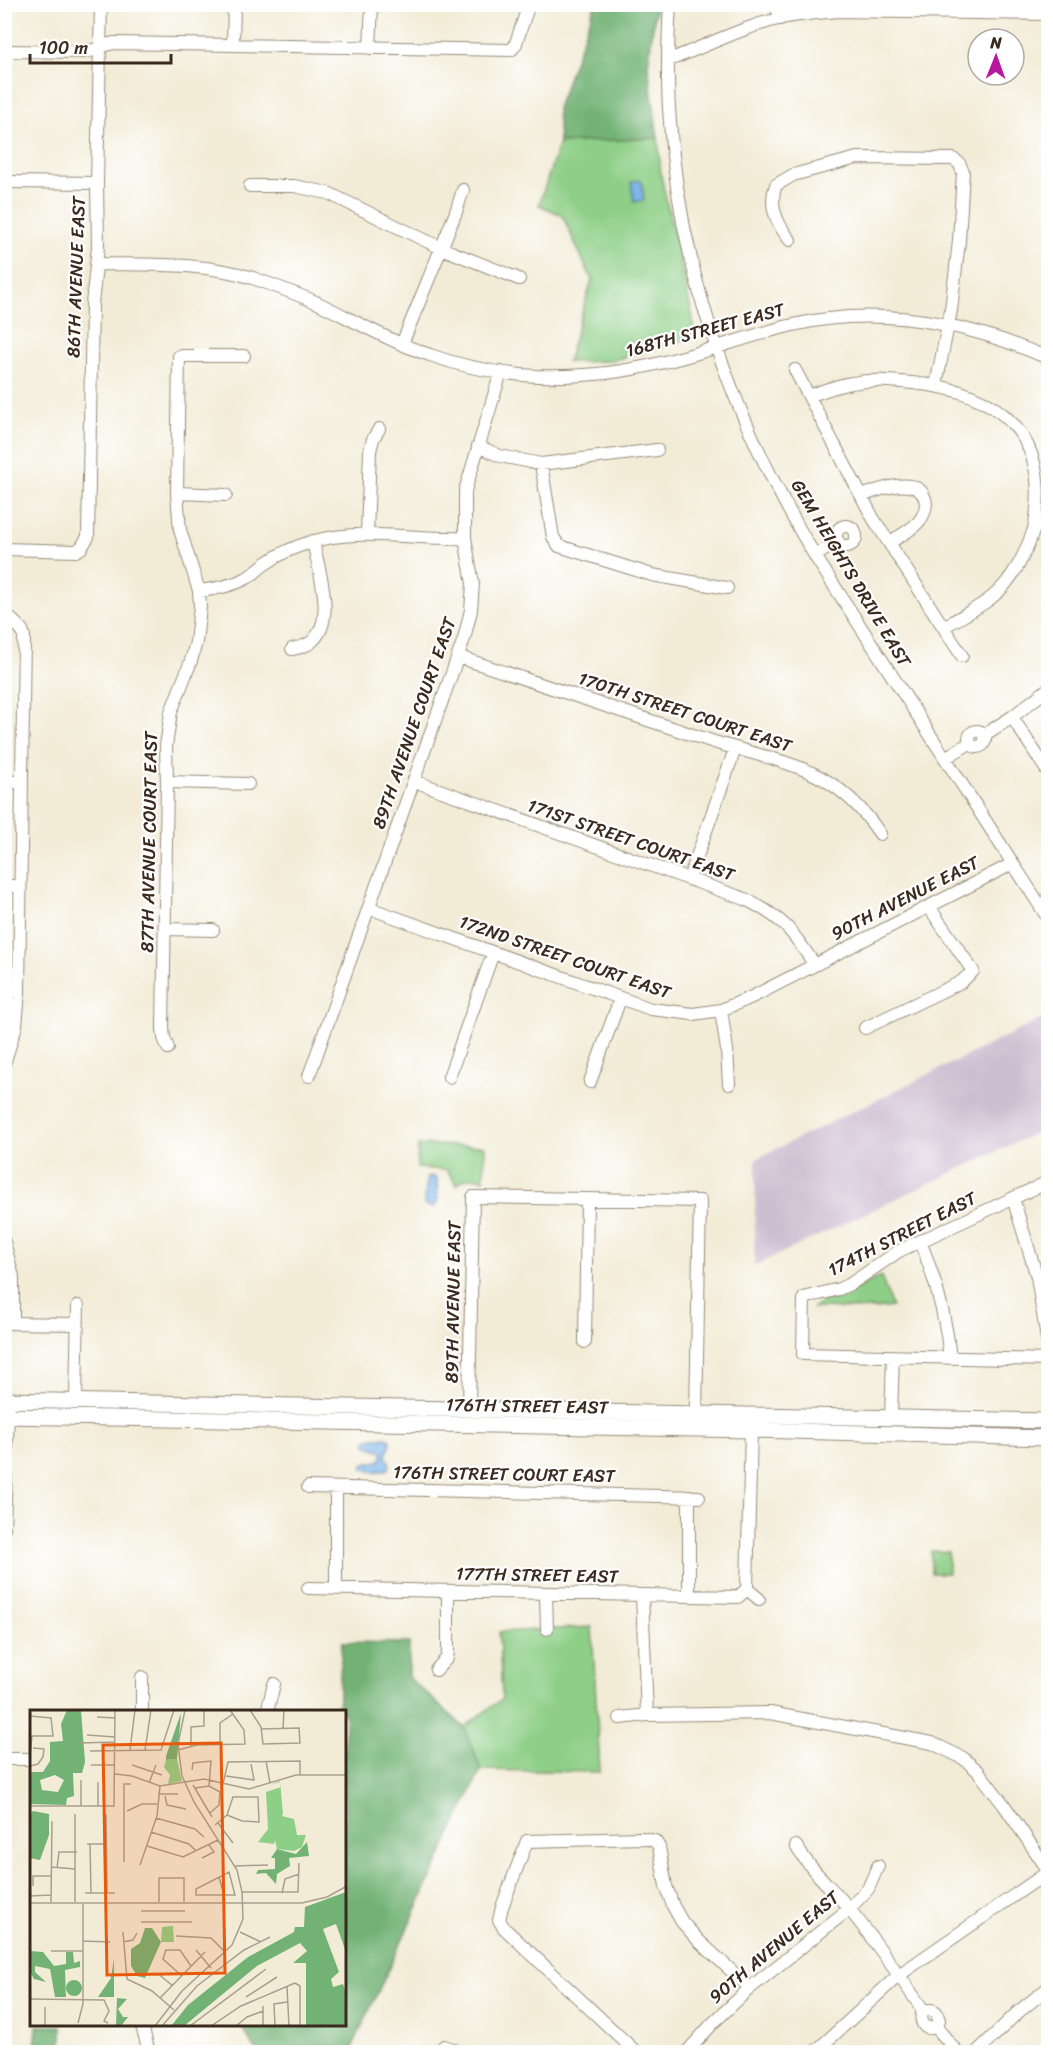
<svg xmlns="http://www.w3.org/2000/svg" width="1053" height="2057" viewBox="0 0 1053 2057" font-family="Sriracha,sans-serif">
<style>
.industrial{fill:#cebed1}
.green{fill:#8ecf87;stroke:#647c52;stroke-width:1.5}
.forest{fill:#72b274;stroke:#566e49;stroke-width:1.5}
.water{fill:#7ab3ea;stroke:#5a6e84;stroke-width:1.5}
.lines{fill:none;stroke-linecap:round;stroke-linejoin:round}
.minor-casing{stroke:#968b7a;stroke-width:14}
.major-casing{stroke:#968b7a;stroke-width:17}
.minor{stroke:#fff;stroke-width:12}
.major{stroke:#fff;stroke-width:15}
.labels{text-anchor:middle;stroke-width:4.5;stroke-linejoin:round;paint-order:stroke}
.street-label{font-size:18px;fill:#3b2a1e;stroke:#fff}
.inset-road{fill:none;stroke:#a99e8d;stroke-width:1.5}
.view{fill:#e8590c;fill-opacity:0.15;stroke:#e8590c;stroke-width:3}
.inset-edge{fill:none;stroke:#3b2a1e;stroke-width:3}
</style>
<rect width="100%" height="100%" fill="#fff"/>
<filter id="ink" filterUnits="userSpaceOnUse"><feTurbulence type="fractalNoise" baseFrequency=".0167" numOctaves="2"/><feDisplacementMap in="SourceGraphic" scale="12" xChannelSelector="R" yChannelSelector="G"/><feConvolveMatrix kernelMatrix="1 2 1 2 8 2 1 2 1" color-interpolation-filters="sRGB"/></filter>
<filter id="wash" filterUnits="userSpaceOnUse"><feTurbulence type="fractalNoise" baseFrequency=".008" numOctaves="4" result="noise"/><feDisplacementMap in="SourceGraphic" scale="24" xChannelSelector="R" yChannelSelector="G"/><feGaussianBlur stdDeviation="1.35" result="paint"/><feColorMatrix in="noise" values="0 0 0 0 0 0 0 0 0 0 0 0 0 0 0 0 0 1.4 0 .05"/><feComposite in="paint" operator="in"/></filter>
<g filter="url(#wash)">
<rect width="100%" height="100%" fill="#f2ecd7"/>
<path class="industrial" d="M1048 1016V1127L754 1266 756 1159Z"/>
<path class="green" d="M658 138 661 176 693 319V334L688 339 610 361 567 362 592 280 562 215 539 205 559 143Z
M418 1145 485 1146 484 1180C474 1176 465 1176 457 1185L447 1170 417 1168Z
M881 1276 892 1307 875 1309 813 1308 822 1301 839 1298Z
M931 1551 948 1552V1573H931Z
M592 1627 600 1772 481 1770 464 1727 502 1699 499 1632Z"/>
<path class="forest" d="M595 5H656L648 65 658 138 559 143 557 108Z
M342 1642 409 1643V1678L464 1727 481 1770 350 2052H257L241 2026H345V1712H338Z
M37 2026H62V2052H35Z"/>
<path class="water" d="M641 180 644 200 634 202 631 182Z
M431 1176 437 1178 438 1201 435 1206 429 1207 424 1205 427 1178Z
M385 1437 389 1438 391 1443 386 1456 390 1463 389 1469C381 1472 370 1473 363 1468V1464L380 1461 382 1457V1451L368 1446 366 1441 368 1439Z"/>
</g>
<g filter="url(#ink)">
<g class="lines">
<g class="minor-casing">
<path id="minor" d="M670 4C668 39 667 75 669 109 678 271 733 419 815 556L1048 918
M776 4 780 19
M233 45 234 4
M370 48 372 4
M4 51 85 52C96 51 103 44 115 43L511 50 515 46 529 4
M669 60C706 46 743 27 782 18 801 14 819 13 838 11L1048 14
M4 182 97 183
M250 186H294L328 193 441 248 519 279
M790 240C777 224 768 205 776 185L793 175 857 158 953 159 959 163 963 172 959 241 951 310 936 385
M96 264C148 265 202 262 253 278 275 286 297 294 318 303 355 321 391 342 430 355 463 367 501 374 537 376 579 377 623 373 664 362 708 352 749 335 793 325 880 305 968 323 1048 358
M402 344 456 212 463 190
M795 370 873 518 962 656
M809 396C823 391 837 385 852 383 872 379 892 381 912 383 997 390 1053 434 1034 529 1025 554 1013 581 991 598 977 609 960 617 944 627
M478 446 500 456 541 464 657 450
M541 464 553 537 559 546 652 575 727 588
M177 493 226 495
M862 496C877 490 918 474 925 499 927 504 925 512 922 517 916 528 899 536 889 543
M836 536a10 10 0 1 1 20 0a10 10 0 1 1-20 0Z
M367 534 370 451 373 439 379 429
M4 549 76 551 81 548 88 537 92 304 98 247 97 183 101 4
M815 556 838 541
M199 591C216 589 232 586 247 578 254 574 259 568 265 564 279 554 294 547 311 542 361 527 414 540 465 538
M292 649C298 648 305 646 310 643 338 622 318 570 313 541
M459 657C544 685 629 714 714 742 746 752 790 761 818 776 845 790 864 810 880 834
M1012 717 1048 772
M969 739a8 8 0 1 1 16 0a8 8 0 1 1-16 0Z
M984 735 1012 717 1048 689
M945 758 970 743
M414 781 745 899C783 918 791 929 814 964
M4 782H21
M167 782 248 784
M689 879 735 749
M4 886H20
M369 908 651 1009 693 1014 721 1010 752 997 1012 864
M165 929 213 930
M4 991 19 992
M721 1010 727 1050 729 1084
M865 1028 961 982 973 971 929 907
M168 1048 164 1038 163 1028 167 782 166 746 171 712 191 661 196 642 200 607 199 591 180 530 177 493 179 356H244
M4 1064 16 1026 19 992 24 636 22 630 11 619
M309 1076 464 639 471 610 473 584 465 538V491L501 372
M449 1077 493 953
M590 1082 620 999
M1048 1182 899 1251 852 1283 839 1289 804 1298 803 1354 1048 1360
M1013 1198 1037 1277 1048 1345
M920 1241C936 1280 946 1316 950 1358
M4 1242 13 1277V1323
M6 1323 77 1324
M585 1342 587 1199
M76 1400 78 1306
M469 1408 473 1197 700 1201 696 1413
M891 1417 893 1357
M308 1487 699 1497
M4 1528 8 1409
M308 1588 738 1597 747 1589
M336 1588V1488
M747 1589 751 1430
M747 1589 759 1599
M546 1594 547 1629
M642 1595 647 1715
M689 1596V1496
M436 1670 447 1658 448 1652V1591
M142 1712V1677
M267 1712 274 1684
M620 1718 647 1715 770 1713 932 1743 963 1758 978 1771 1004 1805 1048 1870
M4 1759H30
M796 1846C808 1866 824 1881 840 1898 870 1933 897 1972 923 2010 919 2020 923 2032 936 2027L939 2020 936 2012 932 2010H923
M142 2026 149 2052
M936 2027 957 2052
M444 2046 461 2052
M636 2052 504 1928 499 1920 502 1907 527 1841 642 1838 655 1841 659 1847 666 1886 673 1906 682 1922 699 1941 750 1988
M687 2052 713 2023 750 1988 849 1909 868 1889 878 1866
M815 2052 899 1975 1048 1872
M977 2052 1017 2013 1048 1988"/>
</g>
<g class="major-casing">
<path id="major" d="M4 1400 1048 1421
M4 1416 751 1430 1048 1438"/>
</g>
<use href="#minor" class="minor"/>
<use href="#major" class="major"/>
</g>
</g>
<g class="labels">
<g class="street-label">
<text transform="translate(76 277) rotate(-88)" y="6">86TH AVENUE EAST</text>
<text transform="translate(705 330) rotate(-15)" y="6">168TH STREET EAST</text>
<text transform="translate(851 573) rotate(59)" y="6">GEM HEIGHTS DRIVE EAST</text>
<text transform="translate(685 712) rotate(18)" y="6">170TH STREET COURT EAST</text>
<text transform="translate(414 723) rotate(-71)" y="6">89TH AVENUE COURT EAST</text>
<text transform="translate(631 840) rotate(19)" y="6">171ST STREET COURT EAST</text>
<text transform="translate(149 842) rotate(-89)" y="6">87TH AVENUE COURT EAST</text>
<text transform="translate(905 898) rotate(-27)" y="6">90TH AVENUE EAST</text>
<text transform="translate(565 957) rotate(19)" y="6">172ND STREET COURT EAST</text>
<text transform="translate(902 1234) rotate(-27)" y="6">174TH STREET EAST</text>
<text transform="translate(453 1302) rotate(-89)" y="6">89TH AVENUE EAST</text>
<text transform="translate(527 1406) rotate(1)" y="6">176TH STREET EAST</text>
<text transform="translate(504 1474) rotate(1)" y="6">176TH STREET COURT EAST</text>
<text transform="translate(537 1575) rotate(1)" y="6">177TH STREET EAST</text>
<text transform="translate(774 1947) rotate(-40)" y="6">90TH AVENUE EAST</text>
</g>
</g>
<g transform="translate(30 1710)">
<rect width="316" height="316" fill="#f2ecd7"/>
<path d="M147 49 152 71 138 74 140 65 134 57 136 50ZM250 71 253 104 252 106 264 109 267 125H276L272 137 264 141 247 139 245 130 244 134 228 132 238 119 236 82 251 77 250 72 240 75ZM143 216 144 232H131L132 217Z" fill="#8ecf87"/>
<path d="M37 0H51L55 52 52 63H43L44 86 37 88 36 95 0 94V62H13L20 51V32L33 31 31 14ZM25 65 34 70 28 82 12 80 10 70ZM151 3 147 49 136 50V46ZM3 101 19 104V125L10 150 0 148V104ZM277 132 279 146 259 148 260 156 247 164 246 174 236 163 226 164 228 160 245 159V148H241L247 139 266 144ZM316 182V242L306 214 293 219 309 262 301 269 303 277 313 274 316 284V316H276V253H263L277 241 270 233 227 256 154 316H141L158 295 218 247 264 222 265 217H274L275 197ZM115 218H122L131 232 115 268 107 266 101 256V239L110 233ZM0 241 13 242 24 256 36 254V242H43L44 253 50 251V257L35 260 36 287H25L20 259 5 256V262L16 272 4 269 0 262ZM84 249V287H68L81 268ZM36 278a8 8 0 1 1 16 0a8 8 0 1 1-16 0ZM87 288 97 289 88 299 93 307H98L91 316H86Z" fill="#72b274" fill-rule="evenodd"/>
<path class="inset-road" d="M220 0 231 17 233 34 270 33 269 18 231 19M0 6 21 8 23 26H0M67 7 85 8M253 18 254 0M57 25 85 27M50 33 85 32M190 34V13L203 4M161 36V17L174 16V0M100 40 105 0M115 40 121 0M148 40 167 35 215 34 214 20 200 0M60 41 131 40 144 0M0 46 2 26M236 51 240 73M61 55H85M102 55 132 65M0 56 8 54 13 47 14 39 3 38M162 60 163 53 181 51 179 76M85 64 102 66 130 76 174 69 219 79 266 65H317M196 66 224 70 221 54M68 72V96M119 73 126 55M193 74 198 52 270 51V65M163 75 182 107M165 78 179 76 190 82 189 95 180 103M128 84H148M135 86 137 95 156 99M0 96H84L85 0M51 96V70M97 101 112 94H127M76 104 77 183M126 108 165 119 174 127M188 113 203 133M185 115 197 105 203 87H228L229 112 212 111 197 105M121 122 159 134 166 141M57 134H77M60 134 61 183M117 136 153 147 188 130M172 148 184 142 179 135M94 152V74H101M110 155 127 106 130 76M205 156 238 155M21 157 45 159M27 158 29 142H47M199 162 205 185H166V179ZM189 167 194 185M3 176V166H21M212 182H268L269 153M55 183H85M252 183 255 169 269 164M0 186 21 185M21 192 22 111M45 192V104M129 192V168H154V192M0 193H272L297 187 317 176M111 201H155M111 212H162M93 222 97 269 122 281 144 300M210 222 231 232M146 226 181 228 195 242M53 231 80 232M93 232 103 230 107 223M166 240 181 258M21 241H53M127 263 143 276M152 266 133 249 136 240H150L161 256M265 273 270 276V316M257 277 259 316M216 287 247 267M130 288 175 242M0 289 74 290 79 301 74 311 78 313M15 297V316M48 313 53 294V194M125 316 152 281 202 235 213 209 212 182 207 160 164 92 152 66 148 34 155 0M132 316 167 276 214 240 240 227M160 316 236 259M181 316 211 296 265 273M206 316 217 307 233 301M233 316V296M245 316 244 294 257 292"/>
<path class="view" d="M191 33 195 263 77 265 73 35Z"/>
<rect width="316" height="316" class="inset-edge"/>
</g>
<rect width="1053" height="2057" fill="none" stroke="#fff" stroke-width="24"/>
<g transform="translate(996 57) rotate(1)"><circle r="28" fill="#ffffff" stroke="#b1aaa5" stroke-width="1.5"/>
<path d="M0-4.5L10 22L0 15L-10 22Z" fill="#b5179e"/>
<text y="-9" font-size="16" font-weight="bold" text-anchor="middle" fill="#3b2a1e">N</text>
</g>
<path d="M30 54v9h141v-9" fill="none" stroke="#3b2a1e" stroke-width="3"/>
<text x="39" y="54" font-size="18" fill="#3b2a1e" stroke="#ffffff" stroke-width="4.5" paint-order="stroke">100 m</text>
</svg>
